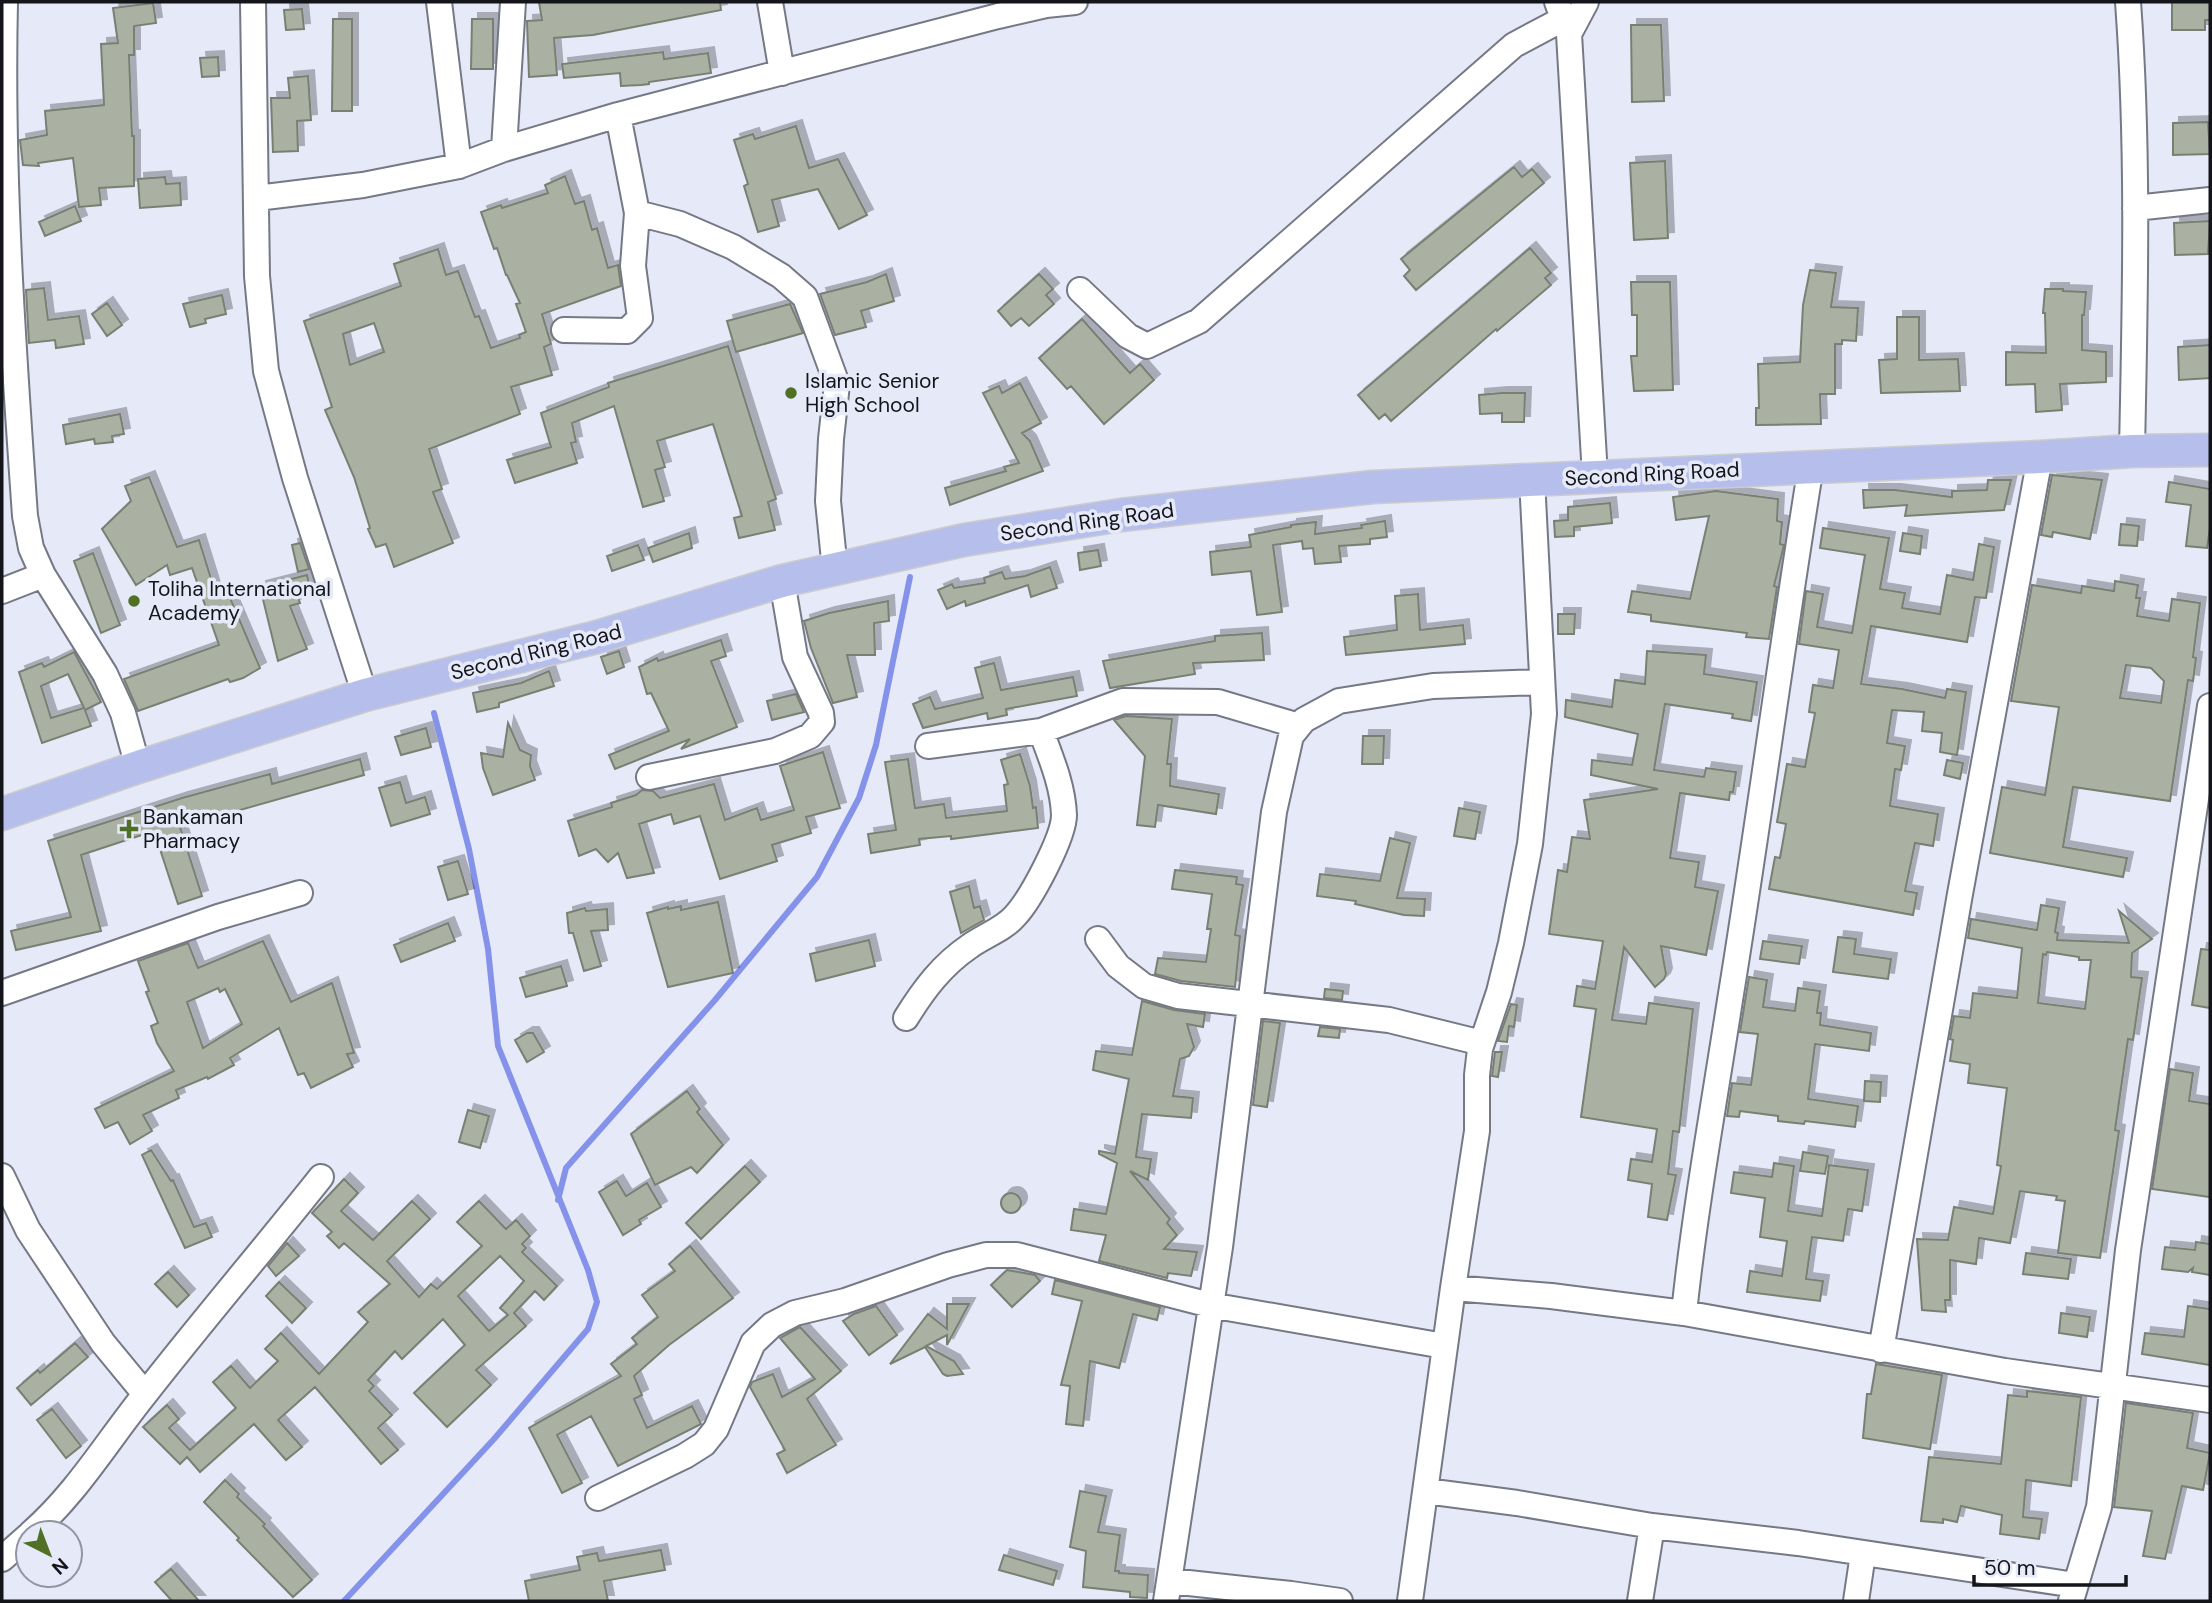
<svg xmlns="http://www.w3.org/2000/svg" width="2212" height="1603" viewBox="0 0 2212 1603" font-family="'DM Sans',sans-serif">
<style>
.lines{fill:none;stroke-linecap:round;stroke-linejoin:round}
.stream{stroke:#8492e9;stroke-width:6}
.building{fill:#aab1a3;stroke:#798073;stroke-width:2;fill-rule:evenodd;filter:url(#shadow)}
.minor-casing{stroke:#757885;stroke-width:28}
.major-casing{stroke:#cbcccd;stroke-width:35}
.minor{stroke:#fff;stroke-width:24}
.major{stroke:#b6beec;stroke-width:32}
.poi-dot{fill:#507026;stroke:#e6e9f8;stroke-width:2.5}
.labels{text-anchor:middle;stroke-width:7;stroke-linejoin:round;paint-order:stroke}
.poi-label{font-size:21px;fill:#13151a;stroke:#e6e9f8;text-anchor:start}
.street-label{font-size:21px;fill:#13151a;stroke:#e6e9f8}
</style>
<defs>
<filter id="shadow"><feDropShadow dx="6" dy="-6" stdDeviation="0" flood-color="#0004"/></filter>
</defs>
<rect width="100%" height="100%" fill="#e6e9f8"/>
<g class="lines">
<path class="stream" d="M558 1200 566 1168 715 1000 817 877 859 798 876 745 910 577
M344 1601 494 1439 588 1329 597 1302 588 1270 498 1046 488 949 469 849 434 713"/>
</g>
<path class="building" d="M539 2H720L721 10 593 35 554 38 557 75 529 77 527 21 542 20Z
M2172 2H2210V20H2205V30H2172Z
M153 3 156 23 134 26V55H129L132 136H134V186L99 188 101 205 79 207 73 158 38 163 39 166 23 165 20 140 47 135 45 111 104 105 101 44 118 43 113 8Z
M302 9 304 29 286 30 284 10Z
M333 19H352V111H332Z
M472 19H493V69H471Z
M1631 25H1661L1664 101 1632 102Z
M663 52 664 59 708 53 711 73 649 82V84L641 85 621 86 620 73 564 78 562 64Z
M218 57 219 76 202 77 200 58Z
M308 76 311 120 297 121 298 151 273 152 271 98H290L288 78Z
M2208 122 2210 154 2173 155V123Z
M796 126 809 168 838 159 867 215 839 229 818 189 772 200 779 226 758 232 744 186 748 184 734 140 753 134 755 139Z
M1665 161 1668 238 1634 240 1630 163Z
M1514 167 1522 177 1532 169 1544 183 1416 290 1404 276 1410 270 1401 259Z
M565 176 575 204 584 201 592 230 597 228 608 268 618 265 621 286 542 314 551 344 544 347 552 375 511 387 520 414 429 449 442 489 433 492 453 543 394 567 386 544 376 547 368 529 370 528 354 477 325 410 332 407 304 321 401 286 394 264 438 249 446 275 458 271 475 317 479 316 491 348 520 338 519 335 526 332 516 304 520 303 507 275H506L497 248 494 249 481 212 501 205 502 208 548 193 545 185ZM374 323 384 352 350 365 343 334Z
M165 177 166 184 180 183 181 205 140 208 138 179Z
M75 206 81 221 45 236 39 222Z
M2210 221 2208 254 2175 255 2174 223Z
M1530 248 1551 273 1545 278 1551 285 1497 331 1496 329 1391 421 1385 414 1379 419 1358 395Z
M1810 270 1836 273 1831 307 1858 308 1856 341 1842 340V344H1835V394H1820L1821 424 1756 425V408H1759L1758 364 1800 362 1803 305Z
M886 274 894 301 861 311 866 327 835 335 820 294 867 282Z
M1039 274 1053 289 1046 295 1054 304 1029 326 1021 318 1011 326 998 311Z
M1631 282H1670L1673 390 1634 391 1631 356H1637V315H1632Z
M44 288 48 320 79 316 84 344 56 348 55 340 29 343 26 290Z
M2045 289H2063V291L2086 292 2084 315H2082V350L2106 352V382L2060 384 2062 410 2036 412 2035 384 2006 385V352L2046 353 2045 313H2043Z
M222 295 226 314 205 319 206 323 190 327 183 304Z
M107 303 122 325 107 336 92 314Z
M790 304 803 333 736 352 727 321Z
M1897 317H1919V360L1958 359 1960 391 1881 393 1879 360 1897 359Z
M1082 319 1130 373 1140 364 1154 380 1104 424 1071 386 1067 389 1039 358Z
M2210 345V378L2179 380 2178 347Z
M728 346 776 499 768 502 775 530 739 538 734 518 742 516 713 424 657 441 665 467 655 470 664 501 643 507 614 406 572 423 576 442 571 443 577 463 515 483 507 460 551 447 541 413 609 387 608 383Z
M1020 383 1041 423 1022 433 1030 441 1043 471 950 505 945 488 1006 471 1004 467 1019 463 983 393 999 386 1002 393Z
M1502 393H1525L1524 422H1502V413L1480 414 1479 395Z
M120 414 124 434 112 436 113 442 95 444 94 439 66 444 63 425Z
M2052 475 2102 480 2090 539 2053 532 2052 537 2041 535Z
M149 477 177 547 199 540 217 598 228 593 260 668 243 678 230 682 228 679 138 711 124 679 219 645 192 568 170 575 167 565 136 585 102 529 131 501 125 486Z
M1988 480H2011L2004 510 1905 516 1907 505 1864 508 1863 490H1895L1952 497V491L1987 490Z
M2169 482 2210 489V528L2207 548 2186 546 2191 505 2166 502Z
M1716 491 1778 499 1777 521 1782 522 1780 544 1784 545 1774 586 1777 587 1769 639 1746 637 1747 633 1651 621V615L1628 612 1632 591 1690 599 1709 516 1676 520 1673 497Z
M1610 503 1612 523 1574 527V536L1555 537 1554 521 1568 520V507Z
M1385 521 1387 537 1370 539V544L1339 546 1341 562 1315 564 1313 548 1303 549 1302 541 1273 545 1282 612 1257 615 1251 571 1212 575 1210 552 1251 547 1249 535 1291 527V525L1316 522 1315 534 1362 528 1361 525Z
M2121 524 2139 526 2137 546 2119 545Z
M1823 528 1889 538 1880 589 1905 593 1902 608 1940 614 1947 575 1973 580 1979 544 1994 547 1986 598 1975 597 1967 642 1871 626 1861 684 1902 689 1945 698 1947 689 1966 692 1957 755 1940 752 1942 733 1922 731 1924 712 1892 710 1887 743 1905 746 1901 770 1895 769 1890 806 1938 814 1933 846 1915 843 1905 891 1917 893 1913 915 1769 889 1775 857 1780 858 1786 824 1777 822 1787 764 1805 767 1815 713 1809 712 1813 685 1833 688 1839 650 1799 644 1806 591 1823 594 1817 627 1852 633 1865 555 1820 548Z
M689 533 692 548 653 562 648 548Z
M1903 533 1922 536 1920 554 1900 551Z
M300 543 309 569 298 572 292 545Z
M638 545 644 560 612 571 607 556Z
M1098 550 1101 566 1080 570 1078 553Z
M93 553 120 625 101 633 74 561Z
M1050 567 1057 588 1031 597 1028 585 966 606 965 601 947 609 938 590 952 584 954 588 985 583 984 578 1002 572 1005 579 1025 576Z
M307 575 311 593 298 597 300 603 290 606 307 649 278 661 260 587Z
M2115 581 2138 585 2136 598H2140L2137 616 2169 621 2172 599 2200 603 2193 657 2196 658 2193 681 2188 680 2170 801 2073 787 2063 847 2127 858 2123 877 1990 853 2002 787 2045 795 2059 707 2011 701 2032 585 2081 593 2082 586 2114 591ZM2126 665 2151 668 2164 681 2161 703 2120 698Z
M1418 594 1420 630 1463 625 1465 644 1346 655 1344 637 1397 630 1395 596Z
M888 601 889 621 874 623 875 655H847L857 697 833 703 811 648 804 621 829 613Z
M1558 614H1575L1574 634H1558Z
M1262 633 1264 660 1193 663 1195 674 1110 688 1103 661 1215 641V636Z
M721 640 726 656 711 661 737 727 681 749 690 739 615 769 609 755 669 731 651 693 647 694 639 667 657 658 658 661Z
M619 651 624 667 607 674 601 657Z
M1647 651 1706 655 1704 674 1757 682 1751 721 1732 718 1733 714 1665 704 1654 770 1704 777 1706 768 1736 772 1733 792H1730L1729 800 1680 793 1670 858 1699 862 1695 887 1718 891 1706 955 1661 946 1666 974 1664 979 1655 987 1624 947 1612 1020 1646 1024 1649 1003 1693 1009 1679 1132 1673 1131 1668 1174 1676 1175 1667 1220 1648 1217 1652 1184 1628 1180 1631 1159 1652 1162 1657 1129 1581 1117 1596 1009 1574 1006 1577 986 1595 989 1603 941 1549 934 1558 870 1567 872 1572 837 1590 839 1584 800 1658 789 1591 775 1592 760 1632 765 1638 734 1565 717 1566 700 1612 707 1615 680 1645 684Z
M74 652 101 702 85 710 91 726 42 743 19 672 42 663 44 667ZM68 674 84 708 51 718 41 686Z
M994 663 1001 690 1073 677 1077 696 1006 709 1007 715 988 719 987 713 923 728 913 704 930 697 935 709 983 698 975 668Z
M549 671 554 686 499 703V707L477 712 473 693 521 683Z
M796 694 804 712 772 720 767 701Z
M1126 716 1172 719 1167 764H1171L1170 786 1219 794 1216 814 1158 805 1155 827 1137 825 1145 756 1114 720Z
M508 723 520 750 531 755 530 766 535 780 493 795 483 768 481 753 503 757Z
M426 728 431 747 401 755 395 737Z
M1363 736H1384L1383 764H1362Z
M823 752 840 808 806 817 811 833 772 845 777 861 720 879 700 816 674 824 671 814 639 824 654 873 627 878 618 853 608 862 596 849 579 856 568 821 612 807 611 803 636 795 642 790 653 791 660 798 714 784 725 820 757 808 761 820 794 810 780 766Z
M1020 754 1030 786 1033 808 1036 807 1038 828 951 839V836L919 839 920 845 871 853 868 834 896 830 885 762 908 759 915 808 944 804 946 818 1007 811 1004 785 1008 784 1001 760Z
M360 759 364 775 180 827 202 896 178 904 154 831 81 855 101 931 16 950 11 931 71 917 48 841 182 798 270 774 272 784Z
M1947 760 1963 763 1960 779 1944 775Z
M400 782 406 803 425 797 430 814 391 826 379 788Z
M1459 808 1480 812 1475 839 1454 836Z
M1390 838 1410 843 1397 898 1425 899 1424 916 1404 915 1355 904 1356 901 1317 896 1320 874 1380 881Z
M458 861 468 894 448 900 438 867Z
M1175 870 1237 877 1236 884 1243 885 1235 935 1240 936 1235 987 1181 981 1155 974 1158 958 1206 962 1211 929H1207L1212 894 1172 889Z
M969 886 974 908 980 906 984 920 961 933 950 892Z
M718 902 733 973 668 987 647 913 668 907V909L681 906V910Z
M2041 905 2059 908 2055 932 2058 933 2057 940 2129 943 2119 911 2152 939 2132 953 2131 977 2142 978 2133 1040 2128 1039 2115 1130 2119 1131 2100 1258 2058 1253 2065 1201 2056 1200 2057 1196 2020 1191 2010 1243 1979 1238 1976 1264 1950 1260V1300H1945L1946 1312 1922 1310 1917 1239 1948 1240 1954 1207 1993 1214 2001 1166 1997 1165 2007 1088 1968 1083 1970 1064 1950 1061 1953 1040 1950 1039 1954 1016 1970 1018 1973 993 2017 998 2022 948 1968 938 1971 919 2037 930ZM2047 952 2079 957V960H2091L2085 1009 2038 1003 2043 954 2046 955Z
M585 908 586 911 607 909 608 930 591 931 601 966 584 971 573 933H569L567 913Z
M448 923 455 941 401 962 394 945Z
M1838 937 1856 939 1854 954 1891 959 1888 979 1833 972Z
M869 940 875 966 816 981 810 954Z
M263 941 291 1002 332 983 354 1053 347 1054 353 1067 311 1088 304 1073 298 1075 279 1028 230 1058 234 1065 208 1079 207 1077 176 1090 179 1098 143 1115 152 1131 130 1144 118 1122 105 1128 95 1109 174 1071 157 1043 151 1026 158 1023 146 992 149 991 138 961 188 943 198 968ZM218 988 220 992 225 989 242 1024 203 1048 187 1002Z
M1763 941 1802 946 1799 964 1760 959Z
M2201 949 2210 950V1008L2192 1005Z
M561 966 567 986 526 997 520 978Z
M1749 977 1767 980 1763 1007 1795 1011 1798 988 1820 991 1817 1013H1821L1820 1025 1871 1033 1869 1051 1815 1044 1808 1099 1858 1106 1855 1127 1805 1121 1804 1124 1778 1121V1116L1740 1111 1739 1117 1727 1116 1732 1083 1751 1085 1758 1034 1740 1032Z
M1325 989 1343 991 1342 1000 1324 998Z
M1142 1001 1174 1010 1205 1014 1203 1027 1187 1024 1194 1047 1189 1056 1180 1059 1173 1096 1193 1098 1191 1118 1142 1114 1136 1157 1151 1159 1148 1180 1130 1171 1170 1219 1167 1223 1177 1235 1164 1249 1197 1252 1191 1276 1168 1273 1167 1278 1099 1261 1106 1235 1071 1230 1074 1209 1106 1214 1117 1163 1099 1154V1151L1115 1154 1129 1079 1093 1070 1096 1051 1132 1055Z
M1511 1004 1517 1005 1514 1027 1509 1026 1507 1042 1498 1041Z
M1263 1021 1280 1023 1267 1107 1253 1105Z
M1320 1027 1340 1029 1339 1038 1318 1036Z
M527 1033H533L544 1052 527 1062 515 1040Z
M1495 1052H1502L1498 1077 1492 1076Z
M2170 1069 2193 1073 2189 1101 2210 1104V1197L2152 1189Z
M1865 1081 1881 1082 1880 1102 1864 1101Z
M687 1091 700 1109 697 1112 723 1145 697 1173 691 1167 655 1185 631 1134Z
M468 1110 489 1116 480 1148 459 1142Z
M151 1150 171 1181 173 1180 194 1227 206 1223 212 1237 185 1248 142 1155Z
M1803 1152 1828 1156 1825 1174 1800 1171Z
M1774 1163 1794 1166 1788 1211 1822 1216 1829 1165 1868 1170 1862 1211 1848 1209 1843 1241 1812 1237 1806 1279 1823 1281 1820 1301 1747 1292 1750 1271 1782 1276 1787 1241 1760 1237 1765 1198 1731 1193 1734 1172 1772 1177Z
M745 1166 760 1182 701 1239 686 1223Z
M344 1179 358 1193 341 1211 373 1240 412 1201 430 1219 387 1261 419 1297 431 1284 437 1289 482 1246 457 1222 479 1201 506 1229 516 1220 530 1236 522 1244 526 1248 522 1252 557 1286 544 1300 535 1291 514 1313 526 1326 476 1370 491 1385 447 1427 414 1393 465 1345 443 1319 402 1359 395 1351 368 1380 374 1386 369 1391 392 1415 378 1428 398 1450 381 1464 315 1387 278 1420 302 1447 286 1460 254 1424 200 1472 187 1457 180 1464 143 1427 167 1405 179 1419 169 1428 190 1450 236 1408 213 1382 231 1366 250 1388 278 1361 265 1349 281 1333 319 1374 368 1322 358 1312 390 1284 344 1243 339 1248 327 1236 332 1232 312 1213ZM500 1256 524 1281 500 1308 508 1315 489 1331 458 1296Z
M617 1181 626 1196 647 1183 661 1207 639 1220 641 1224 623 1235 599 1192Z
M1001 1203a10 10 0 1 1 20 0a10 10 0 1 1-20 0Z
M2196 1242 2210 1244V1275L2192 1272 2193 1268 2188 1272 2162 1269 2165 1247 2195 1250Z
M287 1243 299 1256 276 1276 268 1266Z
M690 1246 733 1298 669 1345 634 1376 642 1395 634 1399 647 1428 692 1406 701 1424 618 1466 591 1416 557 1435 582 1483 562 1493 529 1428 621 1376 611 1364 637 1344 632 1338 658 1317 642 1295 675 1271 669 1264Z
M2026 1253 2071 1259 2068 1279 2023 1274Z
M1007 1270 1035 1275 1040 1281 1012 1307 991 1285Z
M168 1272 189 1295 177 1307 155 1284Z
M1055 1280 1160 1307 1157 1320 1133 1314 1119 1368 1090 1361 1083 1426 1066 1424 1070 1386 1061 1385 1082 1301 1052 1294Z
M279 1282 306 1308 292 1323 266 1296Z
M947 1304H969L947 1345V1335L926 1346 954 1361 963 1374 947 1376 943 1374 925 1347 890 1364 928 1314 947 1329Z
M876 1306 897 1335 869 1355 843 1321 854 1314Z
M2188 1306 2210 1309V1365L2142 1354 2145 1333 2184 1337Z
M2061 1313 2090 1317 2087 1337 2059 1333Z
M800 1327 841 1371 807 1399 836 1445 787 1473 777 1454 785 1450 750 1387 752 1382 773 1374 782 1397 815 1379 780 1338Z
M75 1343 88 1357 31 1405 17 1388 38 1370 40 1373Z
M1876 1364 1942 1375 1930 1449 1863 1438 1867 1394H1871Z
M2027 1391 2081 1397 2071 1486 2026 1480 2023 1517 2042 1519 2039 1539 2000 1534 2002 1515 1961 1506 1957 1522 1943 1519V1523L1921 1521 1929 1457 2001 1464 2008 1395 2027 1397Z
M2126 1403 2193 1413 2187 1448 2210 1453 2203 1490 2182 1486 2165 1559 2143 1556 2152 1511 2114 1507Z
M52 1409 81 1446 66 1458 37 1420Z
M225 1480 239 1494 237 1497 265 1524 263 1526 312 1580 293 1597 237 1540 239 1538 204 1502Z
M1080 1491 1106 1496 1098 1532 1120 1535 1115 1571H1119V1573L1148 1575 1147 1598 1130 1597V1592L1083 1587 1086 1551 1070 1547Z
M661 1550 665 1570 604 1581 608 1601H529L525 1581 580 1570 577 1557 597 1553 599 1561Z
M1004 1555 1057 1571 1053 1585 999 1570Z
M171 1569 199 1601H172L155 1582Z"/>
<g class="lines">
<g class="minor-casing">
<path id="minor" d="M5 2C1 174 13 344 25 516L31 548 43 575 105 674 123 713 138 767
M253 2 257 276 266 371 295 478 365 695
M439 2 459 166
M770 2 782 73
M1557 2 1569 34 1595 476
M2128 2C2139 151 2135 301 2132 451
M1569 34 1586 2
M618 115 637 213 680 224 733 247 781 276 805 297 837 384 831 439 828 501 835 570
M504 149 513 2
M257 198 363 185 459 166 504 149 618 115 998 16 1046 5 1075 2
M2135 208 2210 200
M1080 290 1128 336 1147 346 1199 321 1514 45 1563 19
M564 330 627 331 640 318 633 266 637 213
M2 591 43 575
M928 746 1041 731 1123 701 1218 702 1299 726
M649 777 775 751 810 736 822 722 821 713 795 657 782 581
M1098 939 1118 966 1144 986 1178 996 1389 1020 1482 1043
M2 993 218 917 300 893
M906 1018C924 989 942 965 970 946 984 936 1004 929 1015 916 1031 899 1064 837 1064 815 1063 786 1051 758 1041 731
M2 1176 28 1230 103 1343 145 1394
M1453 1288 1551 1296 1684 1313 2005 1371 2210 1400
M1684 1313C1695 1208 1714 1104 1730 1000 1759 822 1782 644 1811 466
M1881 1350 1960 894 2040 457
M1426 1491 1517 1503 1652 1526 1798 1543 2075 1585
M598 1498 685 1456 704 1444 716 1429 753 1343 772 1325 795 1313 845 1301 948 1265 986 1255H1017L1210 1305 1444 1346
M31 1533C77 1493 108 1440 146 1393 203 1320 263 1250 321 1177
M2 1559 28 1536
M1170 1581 1291 1594 1340 1601
M1166 1601 1220 1247 1274 812 1291 736 1304 720 1339 701 1433 686 1542 682
M1410 1601 1453 1288 1477 1131V1075L1480 1049 1499 992 1511 943 1530 844 1544 714 1532 479
M1640 1601 1652 1526
M1856 1601 1863 1554
M2071 1601 2099 1507 2128 1250 2210 706"/>
</g>
<g class="major-casing">
<path id="major" d="M2 814 138 767 365 695 597 637 782 581 964 540 1121 515 1373 487 2040 457 2132 451 2210 450"/>
</g>
<use href="#minor" class="minor"/>
<use href="#major" class="major"/>
</g>
<g class="poi-dot">
<circle cx="791" cy="393" r="7"/>
<circle cx="134" cy="601" r="7"/>
<path d="M125.5 818.5h7v7h7v7h-7v7h-7v-7h-7v-7h7z"/>
</g>
<g class="labels">
<g class="poi-label">
<text x="805" y="388">Islamic Senior<tspan x="805" dy="24">High School</tspan></text>
<text x="148" y="596">Toliha International<tspan x="148" dy="24">Academy</tspan></text>
<text x="143" y="824">Bankaman<tspan x="143" dy="24">Pharmacy</tspan></text>
</g>
<g class="street-label">
<text transform="translate(1652 474) rotate(-3)" y="7">Second Ring Road</text>
<text transform="translate(1087 522) rotate(-8)" y="7">Second Ring Road</text>
<text transform="translate(536 652) rotate(-14)" y="7">Second Ring Road</text>
</g>
</g>
<rect width="2212" height="1603" fill="none" stroke="#13151a" stroke-width="7"/>
<g transform="translate(49 1554) rotate(138)"><circle r="33" fill="#e6e9f8" stroke="#92949f" stroke-width="2"/>
<path d="M0-5L12 26L0 18L-12 26Z" fill="#507026"/>
<text y="-10" font-size="19" font-weight="bold" text-anchor="middle" fill="#13151a">N</text>
</g>
<path d="M1974 1575v10h152v-10" fill="none" stroke="#13151a" stroke-width="3.5"/>
<text x="1984" y="1575" font-size="21" fill="#13151a" stroke="#e6e9f8" stroke-width="5" paint-order="stroke">50 m</text>
</svg>
